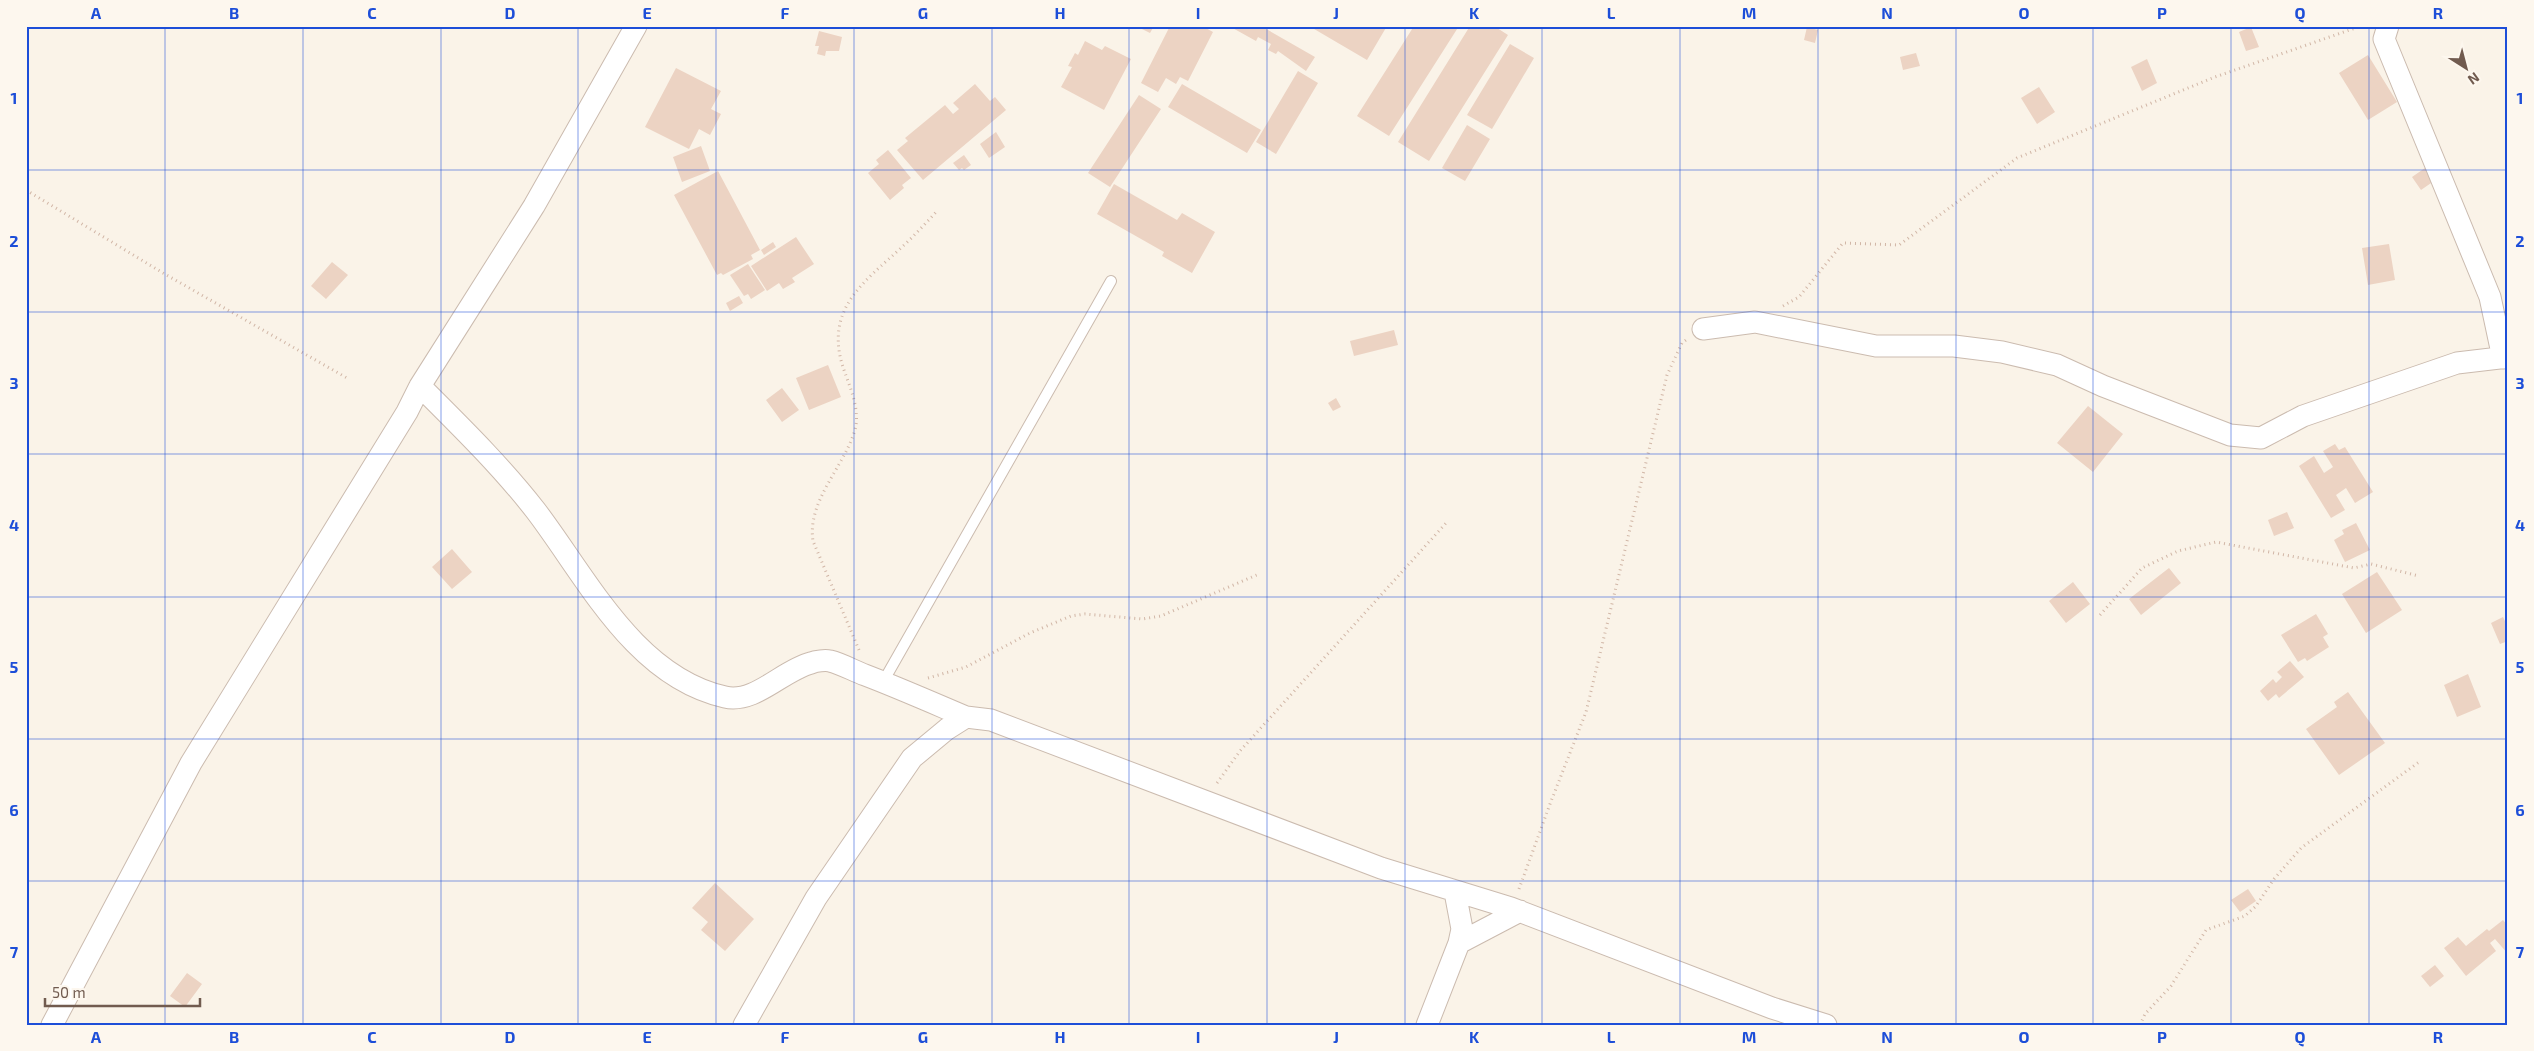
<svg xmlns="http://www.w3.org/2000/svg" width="2534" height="1051" viewBox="0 0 2534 1051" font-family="'Exo 2',sans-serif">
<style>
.building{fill:#ecd3c3}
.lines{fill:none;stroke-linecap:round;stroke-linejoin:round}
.lane-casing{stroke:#cbbbaf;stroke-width:12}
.street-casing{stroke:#cbbbaf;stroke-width:23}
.path{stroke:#d1b6a6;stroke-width:3;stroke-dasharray:1 4;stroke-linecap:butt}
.lane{stroke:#fff;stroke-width:10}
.street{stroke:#fff;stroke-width:21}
.grid{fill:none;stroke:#1d4ed8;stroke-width:1;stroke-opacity:0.55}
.neatline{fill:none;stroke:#1d4ed8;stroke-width:2}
.grid-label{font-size:16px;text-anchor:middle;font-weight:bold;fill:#1d4ed8}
</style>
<rect width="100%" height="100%" fill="#faf3e8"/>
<path class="building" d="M1136 26H1154L1150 33Z
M1170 26H1202L1213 32 1188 81 1180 77 1176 84 1166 78 1158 92 1141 83Z
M1229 26H1261L1315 57 1306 71 1278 51 1276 54 1268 50 1271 44 1258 37 1256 41Z
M1309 26H1387L1367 60Z
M1414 26H1459L1389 136 1357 116Z
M1470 26H1494L1508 35 1429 161 1398 142Z
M1807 27 1818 30 1815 43 1804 40Z
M2251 27 2259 47 2246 51 2239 32Z
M819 31 842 37 839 51H826L825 56 817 54 819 46H815Z
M1085 41 1102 50 1105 46 1131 59 1104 110 1061 87 1072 67 1068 66 1075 53 1078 55Z
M1510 44 1534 58 1492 129 1467 115Z
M1916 53 1920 66 1903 70 1900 57Z
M2368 55 2397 102 2368 120 2339 73Z
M2147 59 2157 83 2142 91 2131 67Z
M676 68 721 91 711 109 721 114 710 135 699 129 689 149 645 127Z
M1298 71 1318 83 1276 154 1256 142Z
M975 84 990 101 995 97 1006 110 923 180 897 150 908 141 905 138 945 105 953 114 959 109 953 103Z
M1182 84 1261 130 1247 153 1168 107Z
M2039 87 2055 112 2037 124 2021 98Z
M1139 95 1161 109 1110 187 1088 173Z
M1467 125 1490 139 1465 181 1442 168Z
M996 132 1005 147 989 158 980 144Z
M701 146 710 171 682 182 673 157Z
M888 150 911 178 902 185 904 188 890 200 868 173 879 164 876 160Z
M964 155 971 165 964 170 962 168 959 170 953 163Z
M2425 168 2434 181 2421 190 2412 177Z
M718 171 760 250 751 255 753 259 723 275 721 273 717 275 674 195Z
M1114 184 1177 220 1182 213 1215 232 1192 273 1162 256 1164 252 1097 214Z
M796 237 814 264 792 278 795 282 783 289 779 283 767 291 751 266Z
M773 242 776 247 764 255 761 250Z
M2389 244 2395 280 2368 285 2362 248Z
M332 262 348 275 326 299 311 286Z
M748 264 765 290 751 299 748 294 744 296 730 275Z
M739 296 743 303 730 311 726 303Z
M1394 330 1398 345 1354 356 1350 341Z
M828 365 841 397 809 410 796 378Z
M782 388 799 410 782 422 766 400Z
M1336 398 1341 407 1333 411 1328 403Z
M2088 406 2123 434 2093 472 2057 443Z
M2335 444 2339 450 2345 447 2373 492 2355 503 2346 488 2336 495 2345 510 2331 518 2299 466 2314 456 2324 473 2333 467 2323 451Z
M2287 512 2294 528 2274 536 2268 520Z
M2356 523 2370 550 2345 562 2334 540 2344 534 2342 530Z
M452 549 472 572 452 589 432 567Z
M2169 568 2181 583 2141 615 2129 599Z
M2377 572 2402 610 2366 633 2342 594Z
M2073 582 2090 604 2066 623 2049 601Z
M2316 614 2328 634 2323 637 2329 647 2307 661 2305 658 2298 662 2281 635Z
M2503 617 2508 627V641L2500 644 2491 623Z
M2290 661 2304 677 2279 698 2276 694 2268 701 2260 691 2273 679 2276 683 2282 677 2277 672Z
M2468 674 2481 707 2457 717 2444 685Z
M2348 692 2385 743 2339 775 2306 729 2337 707 2334 702Z
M715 883 754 919 725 951 701 930 708 922 692 908Z
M2248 889 2256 901 2240 912 2231 900Z
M2503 920 2508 926V954L2495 939 2490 943 2496 951 2466 976 2444 948 2458 937 2466 946 2487 929 2489 931Z
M2435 965 2444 976 2430 987 2421 976Z
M187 973 202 984 185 1007 170 996Z"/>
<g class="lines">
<g class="lane-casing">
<path id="lane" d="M883 682 1111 281"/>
</g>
<g class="street-casing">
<path id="street" d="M2388 26 2384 39 2490 297 2503 358
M1703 329 1755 322 1876 346H1954L2002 352 2057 365 2103 386 2230 435 2261 438 2303 416 2457 363 2508 357
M420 386C460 426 501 466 536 511 587 578 635 677 725 697 755 704 783 670 811 663 816 661 825 660 830 661 842 664 854 671 865 675 899 688 933 703 966 717
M1459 943 1520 911
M52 1025 191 763 407 412 420 386 534 206 636 26
M744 1025 816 898 912 758 947 729 966 717 991 720 1381 868 1511 908 1772 1008 1826 1025
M1427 1025 1459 943 1462 929 1455 892"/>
</g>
<path class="path" d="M26 190 163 273 347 378
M1783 306 1799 297 1843 243 1899 245 2017 158 2215 77 2361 26
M2100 615 2142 568 2178 551 2216 542 2354 568 2371 564 2419 576
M859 650 813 541C807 502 842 469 854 433 862 411 849 386 842 364 826 308 864 282 901 248 914 236 926 223 938 210
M928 678 966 667 1030 633 1071 616 1085 614 1142 619 1161 616 1259 574
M1217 783 1240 751 1447 522
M1519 889 1550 804 1586 712 1667 375 1682 343 1686 340
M2140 1025 2145 1014 2171 986 2206 930 2245 916 2256 906 2274 879 2301 848 2419 762"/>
<use href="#lane" class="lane"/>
<use href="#street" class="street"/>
</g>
<path class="grid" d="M165 26V1025M303 26V1025M441 26V1025M578 26V1025M716 26V1025M854 26V1025M992 26V1025M1129 26V1025M1267 26V1025M1405 26V1025M1542 26V1025M1680 26V1025M1818 26V1025M1956 26V1025M2093 26V1025M2231 26V1025M2369 26V1025M26 170H2508M26 312H2508M26 454H2508M26 597H2508M26 739H2508M26 881H2508"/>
<rect width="2534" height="1051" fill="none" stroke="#fdf7ee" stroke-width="55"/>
<g transform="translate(2466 68) rotate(144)" stroke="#fdf7ee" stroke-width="4" paint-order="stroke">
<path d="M0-4L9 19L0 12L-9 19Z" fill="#715b4f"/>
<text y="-8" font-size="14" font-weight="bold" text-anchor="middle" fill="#715b4f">N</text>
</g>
<path d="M45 998v8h155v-8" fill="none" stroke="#715b4f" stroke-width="2.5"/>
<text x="52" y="998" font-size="15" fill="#715b4f" stroke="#fdf7ee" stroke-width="4" paint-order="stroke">50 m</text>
<rect x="28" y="28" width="2478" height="996" class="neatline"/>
<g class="grid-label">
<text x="96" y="19">A</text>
<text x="234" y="19">B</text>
<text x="372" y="19">C</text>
<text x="510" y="19">D</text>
<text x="647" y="19">E</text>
<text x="785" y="19">F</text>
<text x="923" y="19">G</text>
<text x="1060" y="19">H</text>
<text x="1198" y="19">I</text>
<text x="1336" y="19">J</text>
<text x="1474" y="19">K</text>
<text x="1611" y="19">L</text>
<text x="1749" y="19">M</text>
<text x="1887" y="19">N</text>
<text x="2024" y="19">O</text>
<text x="2162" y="19">P</text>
<text x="2300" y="19">Q</text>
<text x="2438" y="19">R</text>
<text x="14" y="104">1</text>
<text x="2520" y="104">1</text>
<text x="14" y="247">2</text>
<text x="2520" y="247">2</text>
<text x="14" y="389">3</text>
<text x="2520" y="389">3</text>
<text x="14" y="531">4</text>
<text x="2520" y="531">4</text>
<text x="14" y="673">5</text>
<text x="2520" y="673">5</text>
<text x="14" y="816">6</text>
<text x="2520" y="816">6</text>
<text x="14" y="958">7</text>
<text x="2520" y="958">7</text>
<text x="96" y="1043">A</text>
<text x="234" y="1043">B</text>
<text x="372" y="1043">C</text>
<text x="510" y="1043">D</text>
<text x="647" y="1043">E</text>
<text x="785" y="1043">F</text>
<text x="923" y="1043">G</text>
<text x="1060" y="1043">H</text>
<text x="1198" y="1043">I</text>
<text x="1336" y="1043">J</text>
<text x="1474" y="1043">K</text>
<text x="1611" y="1043">L</text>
<text x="1749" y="1043">M</text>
<text x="1887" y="1043">N</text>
<text x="2024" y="1043">O</text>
<text x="2162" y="1043">P</text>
<text x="2300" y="1043">Q</text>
<text x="2438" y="1043">R</text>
</g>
</svg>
